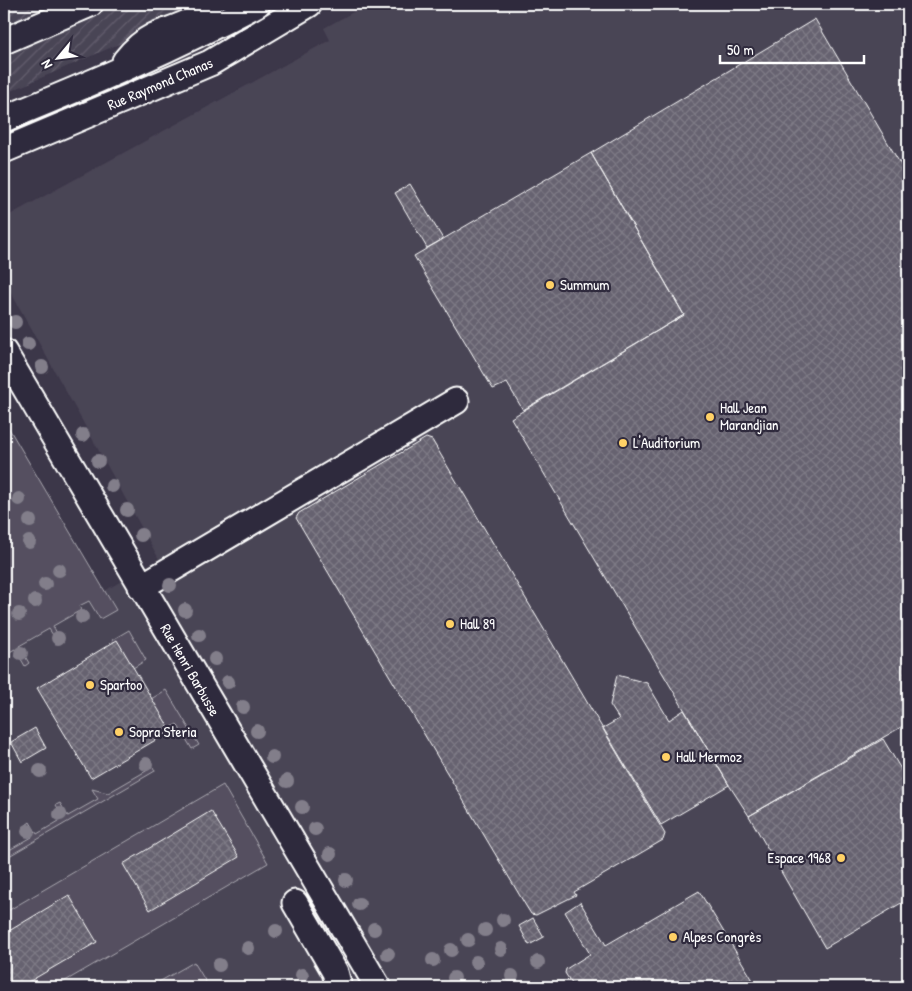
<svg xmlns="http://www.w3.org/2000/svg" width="912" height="991" viewBox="0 0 912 991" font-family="'Patrick Hand',sans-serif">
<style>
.built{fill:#494455}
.industrial{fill:url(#industrial-furrows)}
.grass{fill:#555060;stroke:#aaa8b0}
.building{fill:url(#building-cross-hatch);stroke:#fff}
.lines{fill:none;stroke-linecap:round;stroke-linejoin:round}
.minor-casing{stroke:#fff;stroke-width:29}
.minor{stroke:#2f2a3d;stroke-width:25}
.tree{fill:#827e8a}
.poi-dot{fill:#ffd166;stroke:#2f2a3d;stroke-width:2}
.labels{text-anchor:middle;stroke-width:4.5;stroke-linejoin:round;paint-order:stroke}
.street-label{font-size:15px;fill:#fff;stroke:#2f2a3d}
.poi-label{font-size:15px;fill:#fff;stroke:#2f2a3d;text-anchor:start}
</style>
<defs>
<pattern id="industrial-furrows" width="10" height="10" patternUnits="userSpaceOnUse" patternTransform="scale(1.25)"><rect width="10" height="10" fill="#494455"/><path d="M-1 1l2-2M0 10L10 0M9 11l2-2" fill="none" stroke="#64606e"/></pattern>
<pattern id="building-cross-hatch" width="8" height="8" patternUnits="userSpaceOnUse" patternTransform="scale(1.25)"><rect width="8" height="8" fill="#666270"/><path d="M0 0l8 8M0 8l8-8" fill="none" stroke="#7d7a85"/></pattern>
</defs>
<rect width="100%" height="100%" fill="#3c3749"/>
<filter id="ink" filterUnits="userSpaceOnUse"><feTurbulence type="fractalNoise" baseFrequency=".02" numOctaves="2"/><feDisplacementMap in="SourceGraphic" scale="10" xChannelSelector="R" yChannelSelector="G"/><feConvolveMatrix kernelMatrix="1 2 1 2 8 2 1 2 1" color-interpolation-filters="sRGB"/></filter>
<g filter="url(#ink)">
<path class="built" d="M368 4H908V987H4V456L89 600 159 559 4 280V218L330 40 324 28Z"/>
<path class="industrial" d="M4 4H211L4 94Z"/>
<path class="grass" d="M4 420 116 610 100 619 89 601 79 606 81 610 53 626 62 642 59 644 49 629 19 646 29 663 25 666 15 649 4 655Z
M129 630 146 660 133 668 112 640Z
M166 690 199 745 192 749 177 724 169 729 151 699Z
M153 767 155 771 4 859V853L32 837 26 825 30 822 37 834 64 818 56 805 60 803 68 816 98 799 92 789 108 793Z
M223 785 268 863 55 987H4V913Z
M194 962 209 987H150Z"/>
<path class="building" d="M815 19 908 177V723L749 816 729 785 511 418 684 315 591 153Z
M591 153 684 315 523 410 507 383 493 389 414 256Z
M410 184 443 239 427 248 395 193Z
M426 438 432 440 665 834 663 840 574 892 576 895 536 915 531 914 526 906 296 518 299 513Z
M117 640 171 731 91 778 37 688Z
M617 675 647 683 669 720 684 710 729 785 661 825 603 728 619 719 610 705Z
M35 728 46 748 22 762 11 742Z
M883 739 908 781V899L825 948 749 816Z
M211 811 239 857 150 910 123 864Z
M699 891 757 987H574L565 973 566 969 590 954 565 912 580 902 606 945Z
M69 895 97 942 20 987H4V934Z
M533 918 544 937 529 945 519 926Z"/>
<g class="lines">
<g class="minor-casing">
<path id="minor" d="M4 41 90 4
M125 61C133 51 142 42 154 36 168 29 206 21 209 4
M4 119C90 84 175 48 257 4
M4 150 210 63 309 4
M4 352 378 987
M141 587 456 401
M295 903 335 972 339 987"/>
</g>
<use href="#minor" class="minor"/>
</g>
<g class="tree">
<circle cx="15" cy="322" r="7"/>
<circle cx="28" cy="344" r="7"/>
<circle cx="42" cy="367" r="7"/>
<circle cx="83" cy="435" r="7"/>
<circle cx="98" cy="461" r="7"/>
<circle cx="112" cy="486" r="7"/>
<circle cx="19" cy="499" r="7"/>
<circle cx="127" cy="510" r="7"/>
<circle cx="30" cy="521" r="7"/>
<circle cx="141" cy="535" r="7"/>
<circle cx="29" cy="542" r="7"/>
<circle cx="59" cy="570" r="7"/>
<circle cx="45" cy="584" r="7"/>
<circle cx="170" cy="585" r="7"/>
<circle cx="35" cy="601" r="7"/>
<circle cx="185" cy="610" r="7"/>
<circle cx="19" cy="614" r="7"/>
<circle cx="82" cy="617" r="7"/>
<circle cx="199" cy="635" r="7"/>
<circle cx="58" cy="638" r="7"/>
<circle cx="21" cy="653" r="7"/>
<circle cx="215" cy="659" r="7"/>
<circle cx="228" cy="682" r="7"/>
<circle cx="243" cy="707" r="7"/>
<circle cx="257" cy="731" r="7"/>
<circle cx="272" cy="757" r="7"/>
<circle cx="146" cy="764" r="7"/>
<circle cx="40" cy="771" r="7"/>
<circle cx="287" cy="781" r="7"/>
<circle cx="302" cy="807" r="7"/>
<circle cx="60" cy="814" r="7"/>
<circle cx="315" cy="829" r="7"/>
<circle cx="28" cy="831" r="7"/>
<circle cx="330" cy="854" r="7"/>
<circle cx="346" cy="880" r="7"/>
<circle cx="359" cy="904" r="7"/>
<circle cx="503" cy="920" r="7"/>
<circle cx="374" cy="929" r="7"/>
<circle cx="485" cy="930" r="7"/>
<circle cx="276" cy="931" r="7"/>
<circle cx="468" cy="940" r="7"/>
<circle cx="248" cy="948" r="7"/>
<circle cx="501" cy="949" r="7"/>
<circle cx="451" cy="950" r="7"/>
<circle cx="388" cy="954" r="7"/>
<circle cx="433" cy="960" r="7"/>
<circle cx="476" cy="962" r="7"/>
<circle cx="538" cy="962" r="7"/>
<circle cx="219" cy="965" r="7"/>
<circle cx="302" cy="975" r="7"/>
<circle cx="512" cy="976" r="7"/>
<circle cx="454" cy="978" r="7"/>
</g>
</g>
<g class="poi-dot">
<circle cx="550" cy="285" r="5"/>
<circle cx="710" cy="417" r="5"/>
<circle cx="623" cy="443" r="5"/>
<circle cx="450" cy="624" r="5"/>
<circle cx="90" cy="685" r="5"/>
<circle cx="119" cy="732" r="5"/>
<circle cx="666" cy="757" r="5"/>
<circle cx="841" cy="858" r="5"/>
<circle cx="673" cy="937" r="5"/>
</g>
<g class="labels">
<g class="street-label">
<text transform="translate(160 84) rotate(-23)" y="5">Rue Raymond Chanas</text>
<text transform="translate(190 670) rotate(60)" y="5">Rue Henri Barbusse</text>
</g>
<g class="poi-label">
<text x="560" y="290">Summum</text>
<text x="720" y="413">Hall Jean<tspan x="720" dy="17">Marandjian</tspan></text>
<text x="633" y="448">L'Auditorium</text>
<text x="460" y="629">Hall 89</text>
<text x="100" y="690">Spartoo</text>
<text x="129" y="737">Sopra Steria</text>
<text x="676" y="762">Hall Mermoz</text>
<text x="831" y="863" text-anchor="end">Espace 1968</text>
<text x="683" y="942">Alpes Congrès</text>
</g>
</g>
<rect width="912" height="991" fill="none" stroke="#2f2a3d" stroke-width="20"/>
<rect x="10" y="10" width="892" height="971" fill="none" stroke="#fff" stroke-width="2" filter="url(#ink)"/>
<g transform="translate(58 58) rotate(241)" stroke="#2f2a3d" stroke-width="4" paint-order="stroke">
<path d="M0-4L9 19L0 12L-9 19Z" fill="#ffffff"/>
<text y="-8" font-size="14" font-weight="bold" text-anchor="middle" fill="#ffffff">N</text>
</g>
<path d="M720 55v8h144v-8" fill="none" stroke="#ffffff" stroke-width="2.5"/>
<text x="727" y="55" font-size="15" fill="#ffffff" stroke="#2f2a3d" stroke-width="4" paint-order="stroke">50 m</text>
</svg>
